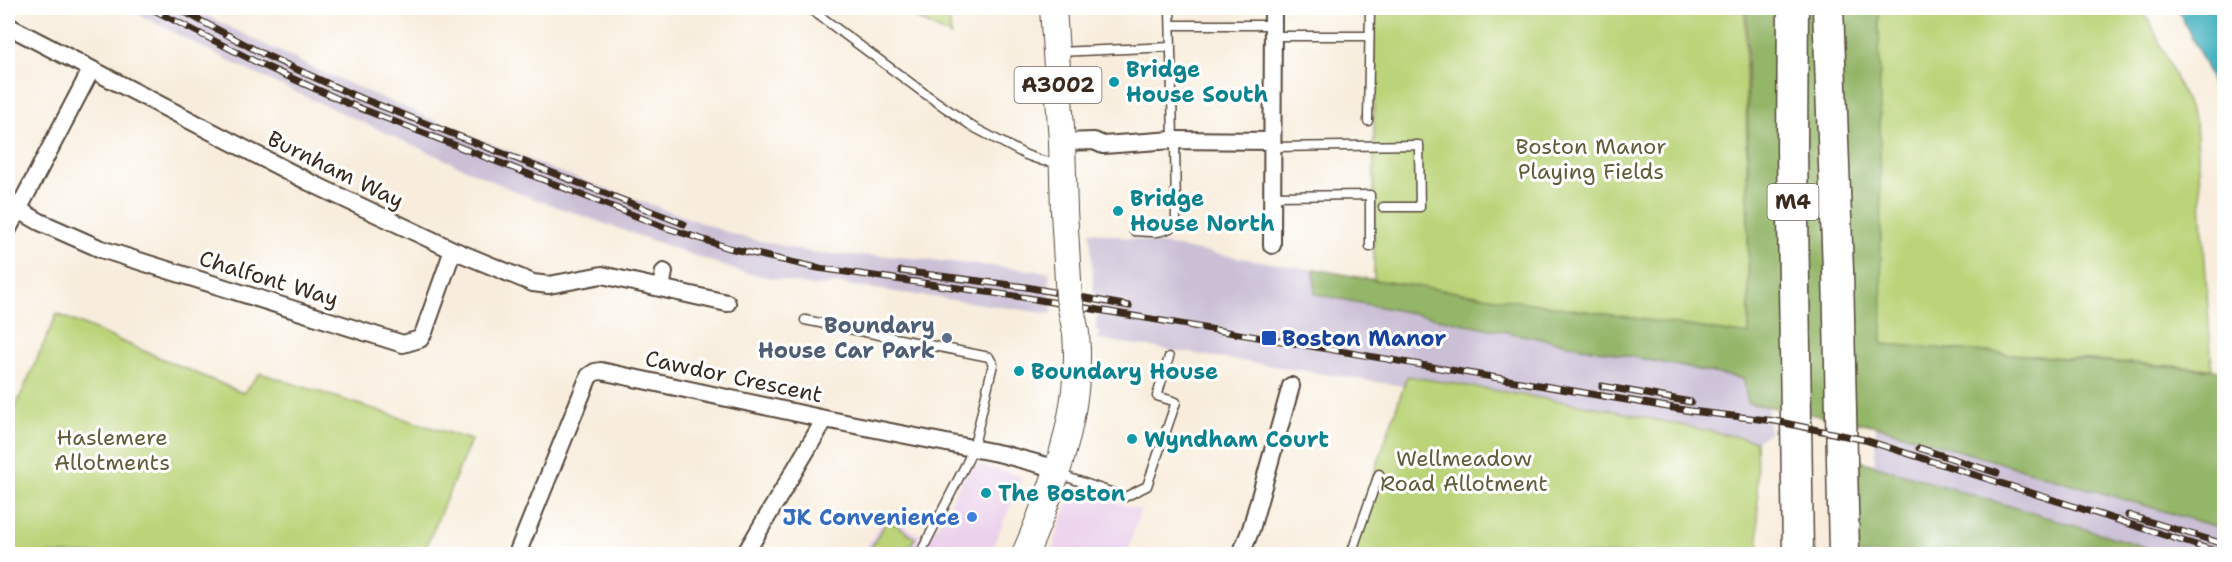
<svg xmlns="http://www.w3.org/2000/svg" width="2232" height="562" viewBox="0 0 2232 562" font-family="'Shantell Sans',sans-serif">
<style>
.built{fill:#ebd1eb}
.industrial{fill:#cbbfd5}
.green{fill:#bbd479;stroke:#7b7f4c;stroke-width:1.5}
.forest{fill:#94b669;stroke:#687044;stroke-width:1.5}
.water{fill:#41b0bd;stroke:#3e6d6e;stroke-width:1.5}
.lines{fill:none;stroke-linecap:round;stroke-linejoin:round}
.service-casing{stroke:#57473a;stroke-width:11}
.minor-casing{stroke:#57473a;stroke-width:20}
.primary-casing{stroke:#57473a;stroke-width:28}
.motorway-casing{stroke:#57473a;stroke-width:33}
.service{stroke:#fff;stroke-width:8}
.minor{stroke:#fff;stroke-width:16}
.primary{stroke:#fff;stroke-width:26}
.motorway{stroke:#fff;stroke-width:30}
.rail-casing{stroke:#3b2a1e;stroke-width:7}
.rail{stroke:#fff;stroke-width:4.5;stroke-dasharray:14;stroke-linecap:butt}
.primary-bridge-casing{stroke:#57473a;stroke-width:28;stroke-linecap:butt}
.primary-bridge{stroke:#fff;stroke-width:26}
.culture-dot{fill:#0f9aa8;stroke:#fff;stroke-width:2}
.service-dot{fill:#5c6f8a;stroke:#fff;stroke-width:2}
.transit-dot{fill:#1a4fb4;stroke:#fff;stroke-width:2}
.shop-dot{fill:#3f7fe0;stroke:#fff;stroke-width:2}
.labels{text-anchor:middle;stroke-width:6;stroke-linejoin:round;paint-order:stroke}
.shield{fill:#fff;stroke:#766a62;stroke-width:1.5}
.shield-label{font-size:21px;font-weight:bold;fill:#3b2a1e}
.culture-label{font-size:22px;font-weight:bold;fill:#0d838f;stroke:#fff;text-anchor:start}
.park-label{font-size:22px;fill:#615d39;stroke:#fff}
.street-label{font-size:22px;fill:#3b2a1e;stroke:#fff}
.service-label{font-size:22px;font-weight:bold;fill:#4e5e75;stroke:#fff;text-anchor:end}
.transit-label{font-size:22px;font-weight:bold;fill:#164399;stroke:#fff;text-anchor:start}
.shop-label{font-size:22px;font-weight:bold;fill:#366cbe;stroke:#fff;text-anchor:end}
</style>
<rect width="100%" height="100%" fill="#fff"/>
<filter id="ink" filterUnits="userSpaceOnUse"><feTurbulence type="fractalNoise" baseFrequency=".0167" numOctaves="2"/><feDisplacementMap in="SourceGraphic" scale="12" xChannelSelector="R" yChannelSelector="G"/><feConvolveMatrix kernelMatrix="1 2 1 2 8 2 1 2 1" color-interpolation-filters="sRGB"/></filter>
<filter id="wash" filterUnits="userSpaceOnUse"><feTurbulence type="fractalNoise" baseFrequency=".008" numOctaves="4" result="noise"/><feDisplacementMap in="SourceGraphic" scale="24" xChannelSelector="R" yChannelSelector="G"/><feGaussianBlur stdDeviation="1.35" result="paint"/><feColorMatrix in="noise" values="0 0 0 0 0 0 0 0 0 0 0 0 0 0 0 0 0 1.4 0 .05"/><feComposite in="paint" operator="in"/></filter>
<g filter="url(#wash)">
<rect width="100%" height="100%" fill="#f8eddc"/>
<path class="built" d="M972 463 1019 475 1022 479 990 554H921Z
M1072 488 1140 510 1127 554H1054L1052 551Z
M886 514 921 536 911 554H862Z"/>
<path class="industrial" d="M126 8H191L317 70 460 131 554 170 738 236 819 254 889 256 1049 272 1052 314 839 284 813 286 741 272 521 194 249 71Z
M1090 231 1216 254 1447 291 1763 348 1770 433 1756 441 1601 408 1407 376 1403 386 1098 339 1099 333 1095 328 1100 300 1094 295Z
M1878 369 2224 436V554H2072L1874 481Z"/>
<path class="green" d="M896 8H949L951 36Z
M1374 8H1745L1749 335 1374 280Z
M1879 8H2138L2151 24 2196 123 2212 369 1881 344Z
M57 314 243 393 260 373 471 440 423 554H8V424Z
M1407 376 1601 408 1756 441 1759 554H1347Z
M888 519 915 538 905 554H867Z"/>
<path class="forest" d="M1747 8H1879L1882 344 2224 371V529L1873 425 1747 403 1744 379 1315 294 1314 269 1374 280 1749 335Z
M1857 460 2168 554H1858Z"/>
<path class="water" d="M2177 8H2224V118L2205 64Z"/>
</g>
<g filter="url(#ink)">
<g class="lines">
<g class="service-casing">
<path id="service" d="M809 8 924 93 973 127 1026 155 1043 161 1059 162
M1170 8 1173 140
M1171 25H1273
M1273 36H1369
M1058 52 1171 47
M1368 121 1370 8
M1272 147 1419 145 1420 207H1383
M1272 196 1370 195V247
M1134 231C1149 232 1167 235 1176 222L1175 140
M805 320 989 357 993 364 976 437 968 460 920 554
M1058 474 1125 497 1147 486 1176 402 1157 396 1169 357
M1351 554 1379 474"/>
</g>
<g class="minor-casing">
<path id="minor" d="M8 26 309 182 453 250 533 283 549 285 602 275 727 303
M1062 142 1094 141 1103 145 1173 140 1272 141
M19 210 40 222 101 249 403 344 420 339 424 332 453 250
M8 229 91 70
M1272 245 1273 8
M661 288 664 272
M517 554 589 376 595 372 601 371 825 419 1002 454 1058 469
M745 554 825 419
M1241 554 1251 529 1291 386"/>
</g>
<g class="primary-casing">
<path id="primary" d="M1053 8 1062 142 1064 211
M1025 554C1053 489 1078 423 1077 351"/>
</g>
<g class="motorway-casing">
<path id="motorway" d="M1793 8 1792 148 1798 554
M1828 8 1838 270 1844 554"/>
</g>
<use href="#service" class="service"/>
<use href="#minor" class="minor"/>
<use href="#primary" class="primary"/>
<use href="#motorway" class="motorway"/>
<g class="rail-casing">
<path id="rail" d="M150 8 258 63 347 103 664 227 729 248 818 268 1028 298 1691 411 1775 421 1865 440 2224 554
M177 8 263 54 353 95 684 224
M901 271 1026 287 1129 306
M1602 386 1691 402
M1919 448 1997 473
M2128 515 2224 544"/>
</g>
<use href="#rail" class="rail"/>
<g class="primary-bridge-casing">
<path id="primary-bridge" d="M1064 211 1069 298 1076 333 1077 351"/>
</g>
<use href="#primary-bridge" class="primary-bridge"/>
</g>
</g>
<g class="culture-dot">
<circle cx="1114" cy="82" r="6"/>
<circle cx="1118" cy="211" r="6"/>
<circle cx="1019" cy="371" r="6"/>
<circle cx="1132" cy="439" r="6"/>
<circle cx="986" cy="493" r="6"/>
</g>
<circle class="service-dot" cx="947" cy="338" r="6"/>
<rect class="transit-dot" x="1261" y="330" width="16" height="16" rx="3"/>
<circle class="shop-dot" cx="972" cy="517" r="6"/>
<g class="labels">
<g class="shield">
<rect x="1014.5" y="67" width="87" height="36" rx="4.5"/>
<rect x="1767.5" y="184" width="51" height="36" rx="4.5"/>
</g>
<g class="shield-label">
<text x="1058" y="92">A3002</text>
<text x="1793" y="209">M4</text>
</g>
<g class="culture-label">
<text x="1126" y="77">Bridge<tspan x="1126" dy="25">House South</tspan></text>
<text x="1130" y="206">Bridge<tspan x="1130" dy="25">House North</tspan></text>
<text x="1031" y="379">Boundary House</text>
<text x="1144" y="447">Wyndham Court</text>
<text x="998" y="501">The Boston</text>
</g>
<g class="park-label">
<text x="1591" y="154">Boston Manor<tspan x="1591" dy="25">Playing Fields</tspan></text>
<text x="112" y="445">Haslemere<tspan x="112" dy="25">Allotments</tspan></text>
<text x="1464" y="466">Wellmeadow<tspan x="1464" dy="25">Road Allotment</tspan></text>
</g>
<g class="street-label">
<text transform="translate(336 169) rotate(26)" y="8">Burnham Way</text>
<text transform="translate(269 278) rotate(17)" y="8">Chalfont Way</text>
<text transform="translate(734 376) rotate(12)" y="8">Cawdor Crescent</text>
</g>
<g class="service-label">
<text x="935" y="333">Boundary<tspan x="935" dy="25">House Car Park</tspan></text>
</g>
<g class="transit-label">
<text x="1282" y="346">Boston Manor</text>
</g>
<g class="shop-label">
<text x="960" y="525">JK Convenience</text>
</g>
</g>
<rect width="2232" height="562" fill="none" stroke="#fff" stroke-width="30"/>
</svg>
